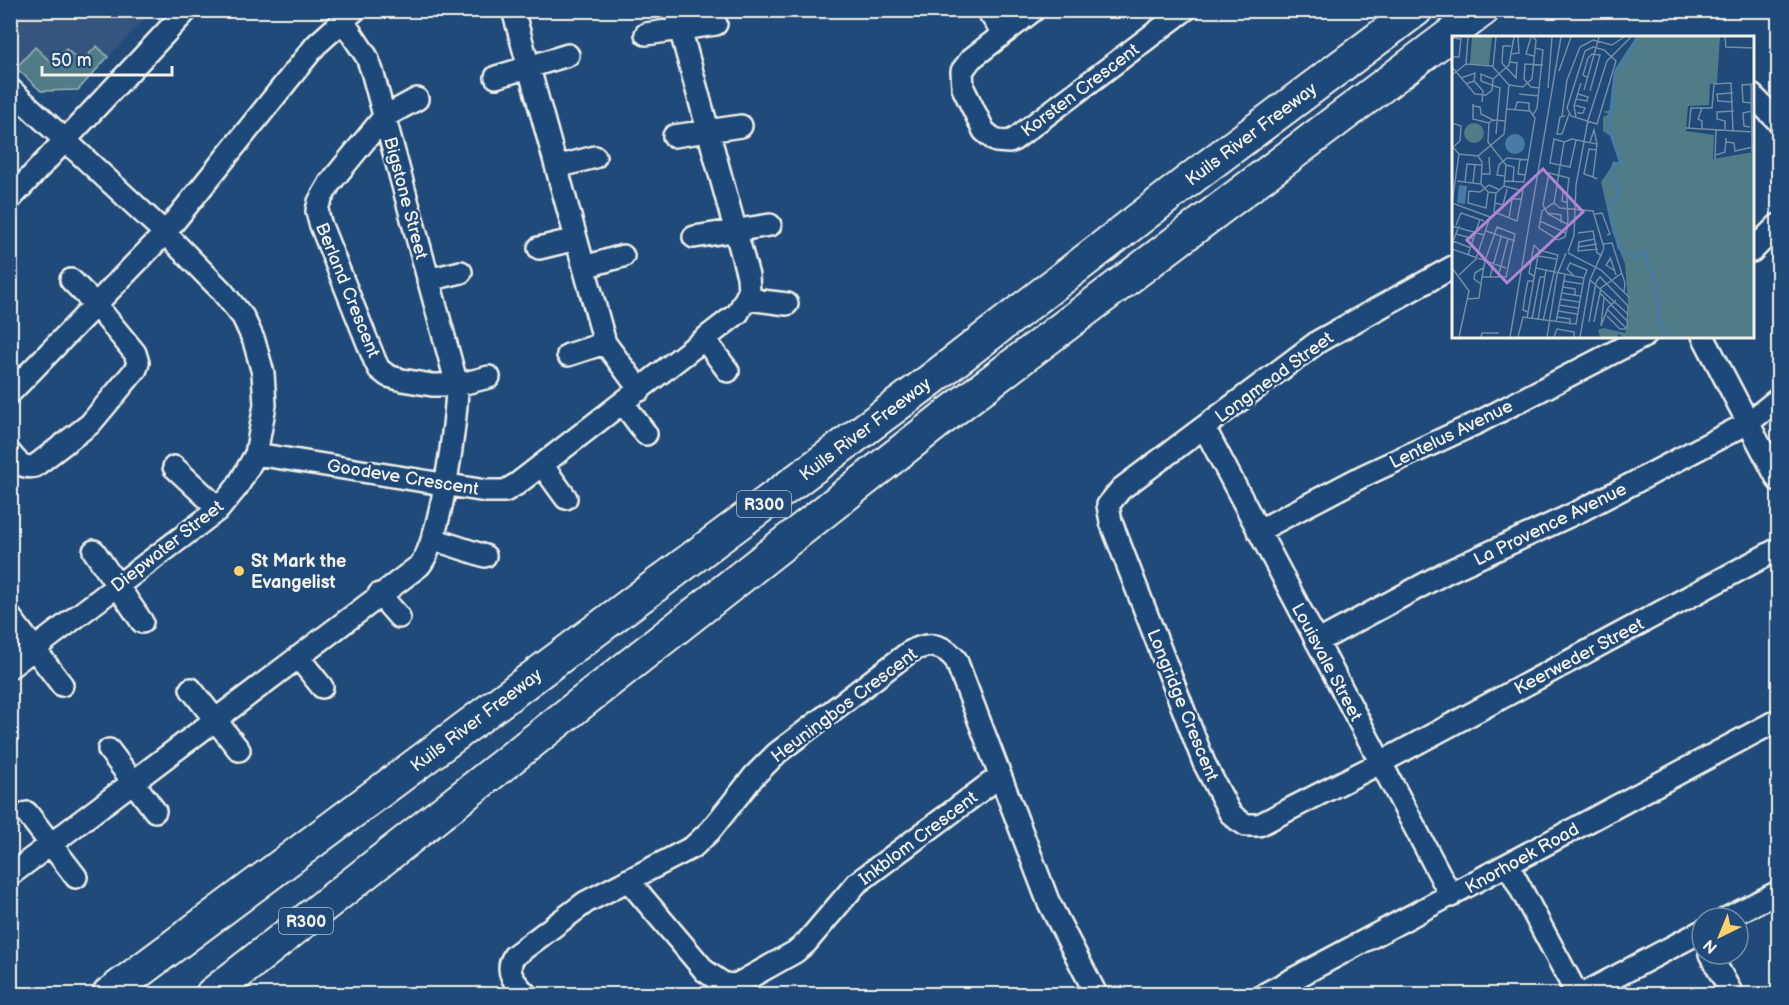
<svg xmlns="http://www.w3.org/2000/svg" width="1789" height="1005" viewBox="0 0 1789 1005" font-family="'Balsamiq Sans',sans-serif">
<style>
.built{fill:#34547e}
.green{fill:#4f7c86;stroke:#a2b6b7;stroke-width:1.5}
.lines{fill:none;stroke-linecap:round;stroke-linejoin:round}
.minor-casing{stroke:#f4f1e8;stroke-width:26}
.highway-casing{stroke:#f4f1e8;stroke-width:36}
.minor{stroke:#1f4a7a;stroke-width:21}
.highway{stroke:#1f4a7a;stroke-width:32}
.poi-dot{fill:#ffd166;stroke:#1f4a7a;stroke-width:2}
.labels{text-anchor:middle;stroke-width:5;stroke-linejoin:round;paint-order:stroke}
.shield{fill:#1f4a7a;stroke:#b4bfc7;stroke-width:1.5}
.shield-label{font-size:16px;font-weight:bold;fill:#f4f1e8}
.street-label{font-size:18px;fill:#f4f1e8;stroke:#1f4a7a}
.poi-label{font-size:18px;font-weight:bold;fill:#f4f1e8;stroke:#1f4a7a;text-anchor:start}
.inset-river{fill:none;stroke:#487ba5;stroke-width:3}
.inset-road{fill:none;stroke:#748da6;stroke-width:1.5}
.view{fill:#b185d1;fill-opacity:0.15;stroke:#b185d1;stroke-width:3}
.inset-edge{fill:none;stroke:#f4f1e8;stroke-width:3}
</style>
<rect width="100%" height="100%" fill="#1f4a7a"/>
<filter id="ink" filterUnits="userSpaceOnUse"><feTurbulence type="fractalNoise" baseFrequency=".0167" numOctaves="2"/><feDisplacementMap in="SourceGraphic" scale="12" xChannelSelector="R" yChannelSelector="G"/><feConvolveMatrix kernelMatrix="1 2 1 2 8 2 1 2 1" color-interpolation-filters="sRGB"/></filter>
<g filter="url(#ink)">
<path class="built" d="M10 11H152L78 90 41 91 11 63Z"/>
<path class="green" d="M97 46 108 57 78 90 41 91 16 68 35 47 52 63 66 49 81 62Z"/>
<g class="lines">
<g class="minor-casing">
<path id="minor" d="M513 10 605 343 640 390
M987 10 1004 33
M1034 10 971 59 962 71 963 88 984 131 996 141 1009 142 1015 139 1185 10
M646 34 716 24
M496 77 568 55
M10 89 165 233 221 290 243 317 254 341 263 373 265 405 256 454 237 487 219 509 10 667
M1752 95 1778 121
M417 99 384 117 330 183 319 202 317 211 320 223 375 361 379 369 388 376 402 380 432 385H457L489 377
M674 136 741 126
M557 167 595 157
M10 199 187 10
M694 237 770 225
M539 248 576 239
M1752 251 1778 225
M584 267 623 256
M1453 267 1319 341 1121 489 1108 505 1111 522 1204 763 1230 813 1238 820 1246 825H1259L1380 763 1778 549
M428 280 461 272
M747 299 787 304
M1703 336 1778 480
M705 340 728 371
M568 355 605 343
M10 393 165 233 316 45 355 10
M623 403 646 434
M1204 427 1451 896
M10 453C17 462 23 469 35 466L90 424 136 369 138 363 135 353 95 304 71 280
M256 454 486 491H505L517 484 738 313 749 292 748 276 675 10
M542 465 566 498
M174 467 219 509
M1258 531 1363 476 1479 422 1645 336
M433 539 485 556
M94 551 142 622
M379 594 399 617
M10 617 62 685
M1317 642 1445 573 1580 511 1748 423 1778 399
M298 657 322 687
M191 689 239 750
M109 750 155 811
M27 813 76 877
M1508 865 1577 994
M10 875 419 566C441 544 457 418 457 385L372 71 367 57 343 21
M628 880 705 971 724 984 736 985 795 952 806 943 857 883 1000 776
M1727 918 1778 892
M1710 954 1732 994
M526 994C515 983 504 972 514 956L586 902 693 847 710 831 754 776 777 753 908 653C927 642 942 643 956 660L1048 901 1096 994
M1265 994 1778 720
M1583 994 1702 931"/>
</g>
<g class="highway-casing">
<path id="highway" d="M109 994 932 379 1197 174 1416 10
M212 994 952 411 1483 10"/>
</g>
<use href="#minor" class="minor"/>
<use href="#highway" class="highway"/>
</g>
</g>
<circle class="poi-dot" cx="239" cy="571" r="6"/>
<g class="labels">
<g class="shield">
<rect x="737" y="491" width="54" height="26" rx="4.5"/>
<rect x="279" y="908" width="54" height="26" rx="4.5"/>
</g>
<g class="shield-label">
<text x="764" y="510">R300</text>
<text x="306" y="927">R300</text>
</g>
<g class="street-label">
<text transform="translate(1080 90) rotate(-37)" y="6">Korsten Crescent</text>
<text transform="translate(1251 134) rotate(-37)" y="6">Kuils River Freeway</text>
<text transform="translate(406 198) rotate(75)" y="6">Bigstone Street</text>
<text transform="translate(348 290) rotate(68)" y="6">Berland Crescent</text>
<text transform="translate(1274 377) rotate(-36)" y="6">Longmead Street</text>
<text transform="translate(865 429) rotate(-37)" y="6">Kuils River Freeway</text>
<text transform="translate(1451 434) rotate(-26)" y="6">Lentelus Avenue</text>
<text transform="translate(403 477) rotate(9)" y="6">Goodeve Crescent</text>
<text transform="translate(1550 524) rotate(-26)" y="6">La Provence Avenue</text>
<text transform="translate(167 546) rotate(-38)" y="6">Diepwater Street</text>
<text transform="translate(1579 656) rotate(-28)" y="6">Keerweder Street</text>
<text transform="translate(1327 662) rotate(62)" y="6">Louisvale Street</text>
<text transform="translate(844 705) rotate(-37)" y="6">Heuningbos Crescent</text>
<text transform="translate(1183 705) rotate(68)" y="6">Longridge Crescent</text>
<text transform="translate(476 720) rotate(-37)" y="6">Kuils River Freeway</text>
<text transform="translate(918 838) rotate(-37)" y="6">Inkblom Crescent</text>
<text transform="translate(1522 858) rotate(-29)" y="6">Knorhoek Road</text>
</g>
<g class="poi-label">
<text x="251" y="567">St Mark the<tspan x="251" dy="21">Evangelist</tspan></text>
</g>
</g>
<g transform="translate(1452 36)">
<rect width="302" height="302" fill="#1f4a7a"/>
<path d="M20 1H40L37 29 18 28ZM184 1H268L265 47 258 48 257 69 236 70 234 95 262 99 261 123 301 116V301H172L166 298 165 301H148L146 294 151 292 173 297 177 281 173 228 160 195 149 146 162 127 168 125 158 100 151 95V81L157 78 151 76 158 74 163 33ZM12 97a10 10 0 1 1 20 0a10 10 0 1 1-20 0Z" fill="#4f7c86"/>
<path d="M53 108a10 10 0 1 1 20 0a10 10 0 1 1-20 0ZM7 149 15 150 13 168 5 167Z" fill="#487ba5"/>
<path class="inset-river" d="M185 1 176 21 163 37 157 92 169 128 162 127 157 141 166 149 167 159 156 168 167 212 185 222 192 216 205 251 206 279 213 301"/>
<path class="inset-road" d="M79 1 74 18 82 20M273 1 274 11 302 12M0 2 9 3 7 21H0M141 11 152 14 164 25 145 88 119 80 115 72 133 15ZM58 18 67 17 66 1M58 26 65 27 64 42 50 27 51 10H59M14 28 16 1M0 31 23 58 34 59 40 54 41 43 57 29 62 1M41 31 44 1M107 35 119 1M0 39 14 28 40 30 57 49 52 98 26 120 7 118 0 110M9 42 23 37 22 45M136 42 131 39 136 22 140 18 148 19 138 55M41 43 29 38V45L48 52 44 98M14 48 22 45 31 55 30 66M299 48 300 116M57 49 71 51 80 43 84 4 81 1M88 52 79 51 72 43 73 28 91 29M96 52 100 1M132 54 147 1M67 58 87 60M124 63 135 65 136 61 126 58M281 66 266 65 265 58 281 57M300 67 291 66 290 49 301 48M21 68V83L37 87M122 69 133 72 131 77H125M21 70 28 71 29 78 41 84M55 73 78 75 83 82 76 124M63 74 65 66 77 67V75M81 79 85 72 91 14 83 12M110 80 115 44 128 11 141 4 160 9 172 1M113 80 108 81 105 98H110L117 78M124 82 122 70 129 47M0 87 9 90 8 105 1 111M298 91 292 90 291 77 300 75M234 92 302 96M237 92 239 72H260L262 48 279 47 281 95M250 92V85L246 83 250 72M273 93V85L265 83V76L282 75M112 106 102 103 98 127 118 131 124 104M138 106 142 94 145 108M274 106 282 107 283 115 301 111M264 119 273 116 274 102M26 120 30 126 29 148 36 156 44 157 52 150 54 129 36 106 37 87 41 84 54 85M68 123 66 138 74 139M263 123 264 93M54 129 62 131 61 146M30 138H38L37 121M141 141 132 138 137 113 145 114M5 145 29 148M53 145 72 146 76 124 55 122 47 129 45 139 53 140M13 146 15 128 30 129M21 147 23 128M36 157 34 172 16 167 17 155 28 156 37 149 48 154M44 157 42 176 65 185 71 155 52 150M115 157H111L110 165 116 167M0 167 38 181 24 223 7 239M0 167 7 118M43 167 51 169 55 153M102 167 100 168 93 173 91 174 90 175 87 192 106 204 113 201 115 193V188L116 186 115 160 117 142 97 137 91 169 93 173 95 176 96 178 115 188M96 177 109 179V187M143 178 150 177 158 198 155 199M57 182 60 163H69M88 185 114 197M4 189 9 177 32 185M0 190 32 199M34 195 63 205M126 197 141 195 145 217 150 220M4 198 22 203M143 203 127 206 126 215 146 213M1 205 19 212M0 208 7 190M151 208 160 207 173 247 172 256M126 211 145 208M0 213 54 232M87 214 106 219 91 285M116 216 122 199 124 149 136 84 155 25 179 1M116 217 149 234 178 262M16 219 28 183M86 220 104 223M158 221 164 239M158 223 154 229 163 235M0 232 17 255 7 301M82 240 77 237 82 209 87 214M38 241 49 201M46 241 56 203M123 241 115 233 118 227 135 234 132 242M138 244 177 279M112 245 130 248M144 246 148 241 176 270 175 293M29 248 22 243 23 237 31 232M111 251 123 253V259M110 257 128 260M148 257 176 286M16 263 27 262 30 241 33 225 45 191 63 198 54 241H30M108 263 127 266M107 269 126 272M156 274 174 292M106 275 125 278M76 276 71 274 73 260 76 245H81M155 280 168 293H174M105 281 118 283V289M75 282 87 214M80 283 88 241H93M86 284 94 234M104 286 113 239M137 286 144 246M142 286 149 252 170 237M149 290 156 272 164 264M149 290 152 262M29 301 30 297H47M58 301 109 1M66 301 71 281 124 288 132 242 84 232M95 301 105 239 114 217M102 301 105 293 122 296V301M128 301 138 244 152 212 141 175 108 172 102 167 112 106 120 103 145 108 141 141 145 143"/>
<path class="view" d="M91 133 131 176 55 247 15 204Z"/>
<rect width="302" height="302" class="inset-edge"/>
</g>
<rect width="1789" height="1005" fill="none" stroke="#1f4a7a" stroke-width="36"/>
<rect x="18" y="18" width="1753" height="969" fill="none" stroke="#f4f1e8" stroke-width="2" filter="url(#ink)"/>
<g transform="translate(1720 936) rotate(223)"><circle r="28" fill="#1f4a7a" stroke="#748da6" stroke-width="1.5"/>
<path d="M0-4.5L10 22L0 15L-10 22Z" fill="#ffd166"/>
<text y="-9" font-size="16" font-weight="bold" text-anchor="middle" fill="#f4f1e8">N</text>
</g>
<path d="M42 66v9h130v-9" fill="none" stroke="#f4f1e8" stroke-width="3"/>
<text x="51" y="66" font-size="18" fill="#f4f1e8" stroke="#1f4a7a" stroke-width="4.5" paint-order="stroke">50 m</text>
</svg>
